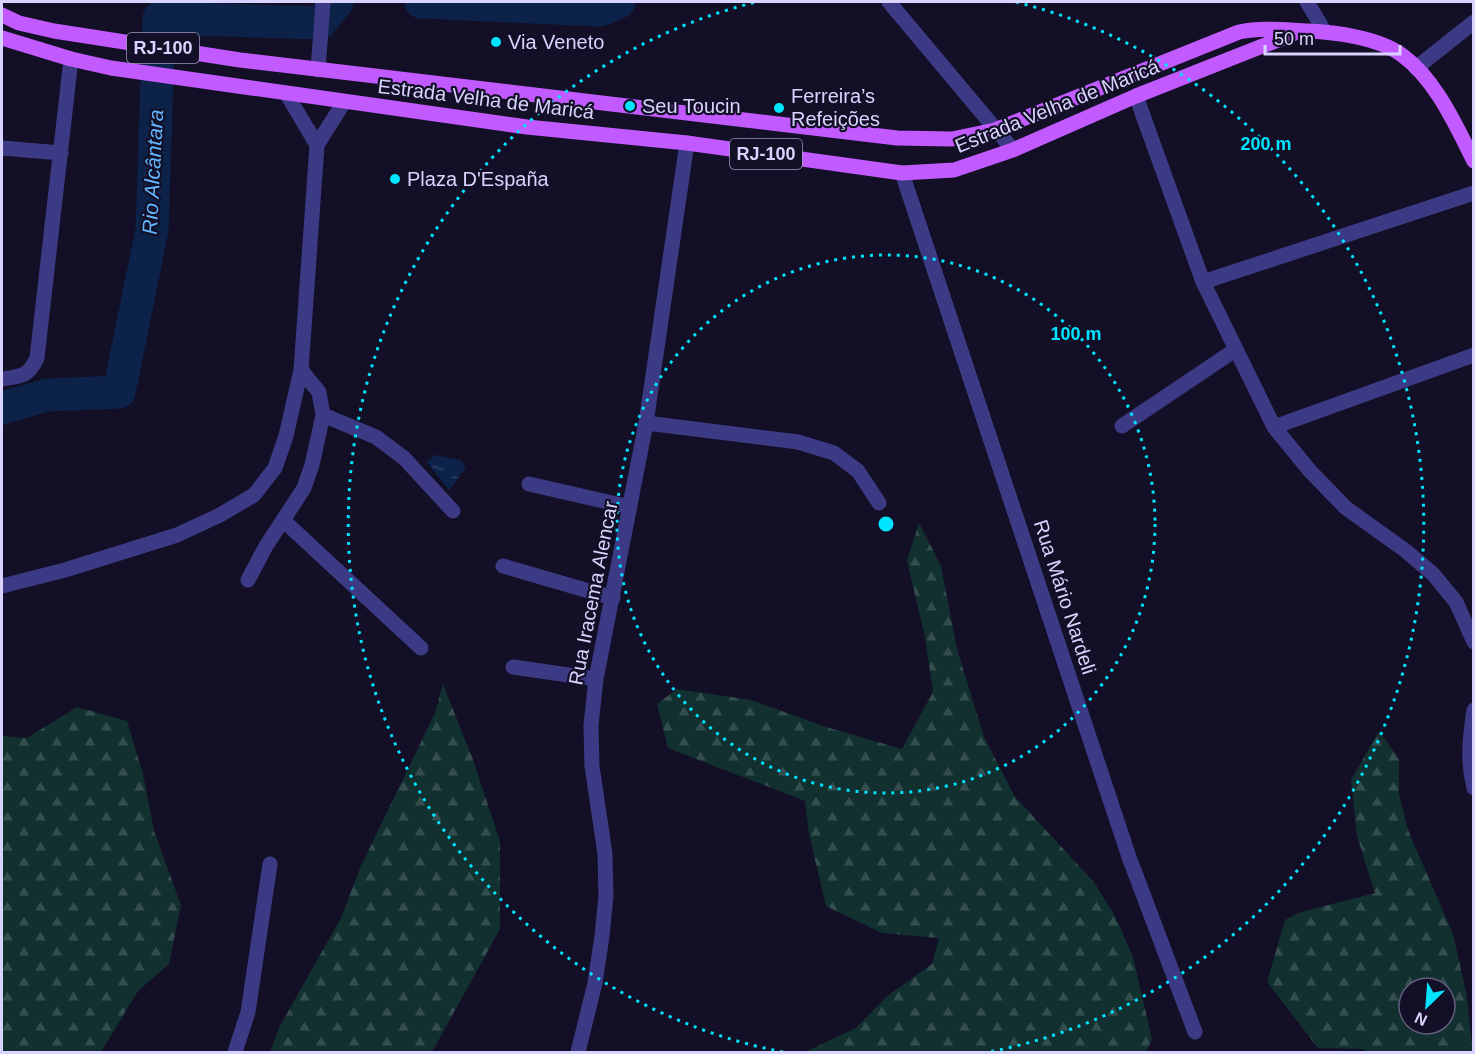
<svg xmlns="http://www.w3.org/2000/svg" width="1475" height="1054" viewBox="0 0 1475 1054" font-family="Helvetica,sans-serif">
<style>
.forest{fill:url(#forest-firs);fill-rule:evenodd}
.water{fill:url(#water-ripples)}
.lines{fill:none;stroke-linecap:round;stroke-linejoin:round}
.stream{stroke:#0c2248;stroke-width:5}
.river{stroke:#0c2248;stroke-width:33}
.minor{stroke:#3d3a85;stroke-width:15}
.tertiary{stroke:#3d3a85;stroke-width:15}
.primary{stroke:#c25bff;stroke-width:15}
.ring{fill:none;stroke:#00e5ff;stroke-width:3;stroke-dasharray:3 6}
.poi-dot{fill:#00e5ff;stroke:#130f26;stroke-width:2}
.labels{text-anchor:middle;stroke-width:4.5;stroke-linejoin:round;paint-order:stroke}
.shield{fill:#130f26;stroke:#9e99be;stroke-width:1.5}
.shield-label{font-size:18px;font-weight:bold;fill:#d9d4ff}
.poi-label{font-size:20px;fill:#d9d4ff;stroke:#130f26;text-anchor:start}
.street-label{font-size:20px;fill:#d9d4ff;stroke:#130f26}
.water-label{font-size:21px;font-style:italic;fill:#62b6ff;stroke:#130f26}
.centre{fill:#00e5ff;stroke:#130f26;stroke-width:3}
.ring-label{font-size:18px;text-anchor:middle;font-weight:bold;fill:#00e5ff;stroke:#130f26;stroke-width:4.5;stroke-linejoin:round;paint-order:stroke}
</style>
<defs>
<pattern id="forest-firs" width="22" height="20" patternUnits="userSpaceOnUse" patternTransform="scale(1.5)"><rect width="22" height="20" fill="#12302f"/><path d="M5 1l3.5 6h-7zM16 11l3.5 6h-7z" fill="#344d4e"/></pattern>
<pattern id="water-ripples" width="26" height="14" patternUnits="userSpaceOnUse" patternTransform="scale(1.5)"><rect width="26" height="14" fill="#0c2248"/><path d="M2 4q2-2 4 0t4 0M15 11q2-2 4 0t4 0" fill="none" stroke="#2f4163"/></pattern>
</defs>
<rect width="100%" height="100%" fill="#130f26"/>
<path class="forest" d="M919 523 941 566 957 649 984 737 1015 797 1094 882 1115 916 1133 957 1152 1039 1146 1052H805L856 1028 886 997 932 964 939 938 882 933 826 906 809 834 805 801 668 748 657 704 677 689 751 700 826 727 902 749 933 692 925 637 907 561Z
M443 684 472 757 500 841V929L432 1052H270L280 1026 341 918 360 868 435 713Z
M77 707 127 721 143 774 154 831 181 905 169 964 138 991 101 1052H2V736L27 738Z
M1379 731 1399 759V795L1408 830 1453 934 1466 992 1473 1052H1370L1362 1049 1318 1048 1267 982 1285 920 1301 912 1375 893 1357 836 1351 780ZM1409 988H1445V1024H1409Z"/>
<path class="water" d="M435 455 461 460 466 467 449 490 427 462Z"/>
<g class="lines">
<path class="stream" d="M159 18 170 2"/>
<path class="river" d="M421 2 600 10 619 2
M2 408 47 395 119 392 152 230 159 18 320 23 337 2"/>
<path class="minor" d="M889 2 1013 150
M1416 68 1474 22
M318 70 323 2
M1136 96 1203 282 1274 427 1310 471 1346 508 1406 551 1433 574 1456 602 1474 642
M2 148 61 153
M902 173 1129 857 1195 1032
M1203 282 1474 193
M2 379C21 376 28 377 37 358L71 59
M323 415 376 437 404 458 453 511
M646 423 798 442 834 453 858 471 879 503
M1122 426 1235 350
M1274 427 1474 355
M529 484 630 507
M284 521 421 648
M503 566 613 598
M248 580 266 546 304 488 312 465 323 415 319 392 301 370
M513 667 596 679
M1474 710C1470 736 1467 762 1474 788
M235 1052 248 1012 270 864
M578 1052 595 983 602 936 606 896 605 854 592 766 591 725 596 679 646 423 687 143"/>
<path class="tertiary" d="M1307 2 1325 32
M286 93 317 145
M2 586 65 570 177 535 220 515 254 495 275 468 286 436 301 370 317 145 344 102"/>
<path class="primary" d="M2 15 19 23 54 31 240 60 897 138 952 139 995 130 1239 32C1262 27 1285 30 1308 31 1335 32 1379 38 1402 55 1436 80 1455 124 1474 161
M2 38 71 59 111 68 527 127 687 143 902 173 954 170 1013 150 1136 96 1293 34"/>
</g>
<g class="ring">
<circle cx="886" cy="524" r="269"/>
<path d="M783 1052A538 538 0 0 1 756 2M1016 2A538 538 0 0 1 989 1052"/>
</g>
<g class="poi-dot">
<circle cx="496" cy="42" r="6"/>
<circle cx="630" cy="106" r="6"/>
<circle cx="779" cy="108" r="6"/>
<circle cx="395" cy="179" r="6"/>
</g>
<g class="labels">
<g class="shield">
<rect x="127" y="33" width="72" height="30" rx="4.5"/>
<rect x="730" y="139" width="72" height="30" rx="4.5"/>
</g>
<g class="shield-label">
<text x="163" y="54">RJ-100</text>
<text x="766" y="160">RJ-100</text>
</g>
<g class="poi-label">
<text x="508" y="49">Via Veneto</text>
<text x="791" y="103">Ferreira’s<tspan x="791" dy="23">Refeições</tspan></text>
<text x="642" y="113">Seu Toucin</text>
<text x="407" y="186">Plaza D'España</text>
</g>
<g class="street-label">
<text transform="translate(486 99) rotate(7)" y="7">Estrada Velha de Maricá</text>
<text transform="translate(1057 106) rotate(-22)" y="7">Estrada Velha de Maricá</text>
<text transform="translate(593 593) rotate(-79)" y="7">Rua Iracema Alencar</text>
<text transform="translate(1065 597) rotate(72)" y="7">Rua Mário Nardeli</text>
</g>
<g class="water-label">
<text transform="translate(153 172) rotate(-87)" y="7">Rio Alcântara</text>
</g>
</g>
<circle cx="886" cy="524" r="9" class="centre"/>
<g class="ring-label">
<text x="1266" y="150">200 m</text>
<text x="1076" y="340">100 m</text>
</g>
<rect width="1475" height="1054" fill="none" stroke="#d9d4ff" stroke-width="6"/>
<g transform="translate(1427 1006) rotate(205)"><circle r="28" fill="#130f26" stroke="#625e7d" stroke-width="1.5"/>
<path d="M0-4.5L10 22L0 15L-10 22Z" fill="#00e5ff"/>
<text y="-9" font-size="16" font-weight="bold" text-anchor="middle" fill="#d9d4ff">N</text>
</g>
<path d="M1265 45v9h135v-9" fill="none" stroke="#d9d4ff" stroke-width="3"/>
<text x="1274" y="45" font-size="18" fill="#d9d4ff" stroke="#130f26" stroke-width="4.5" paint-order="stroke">50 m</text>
</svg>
